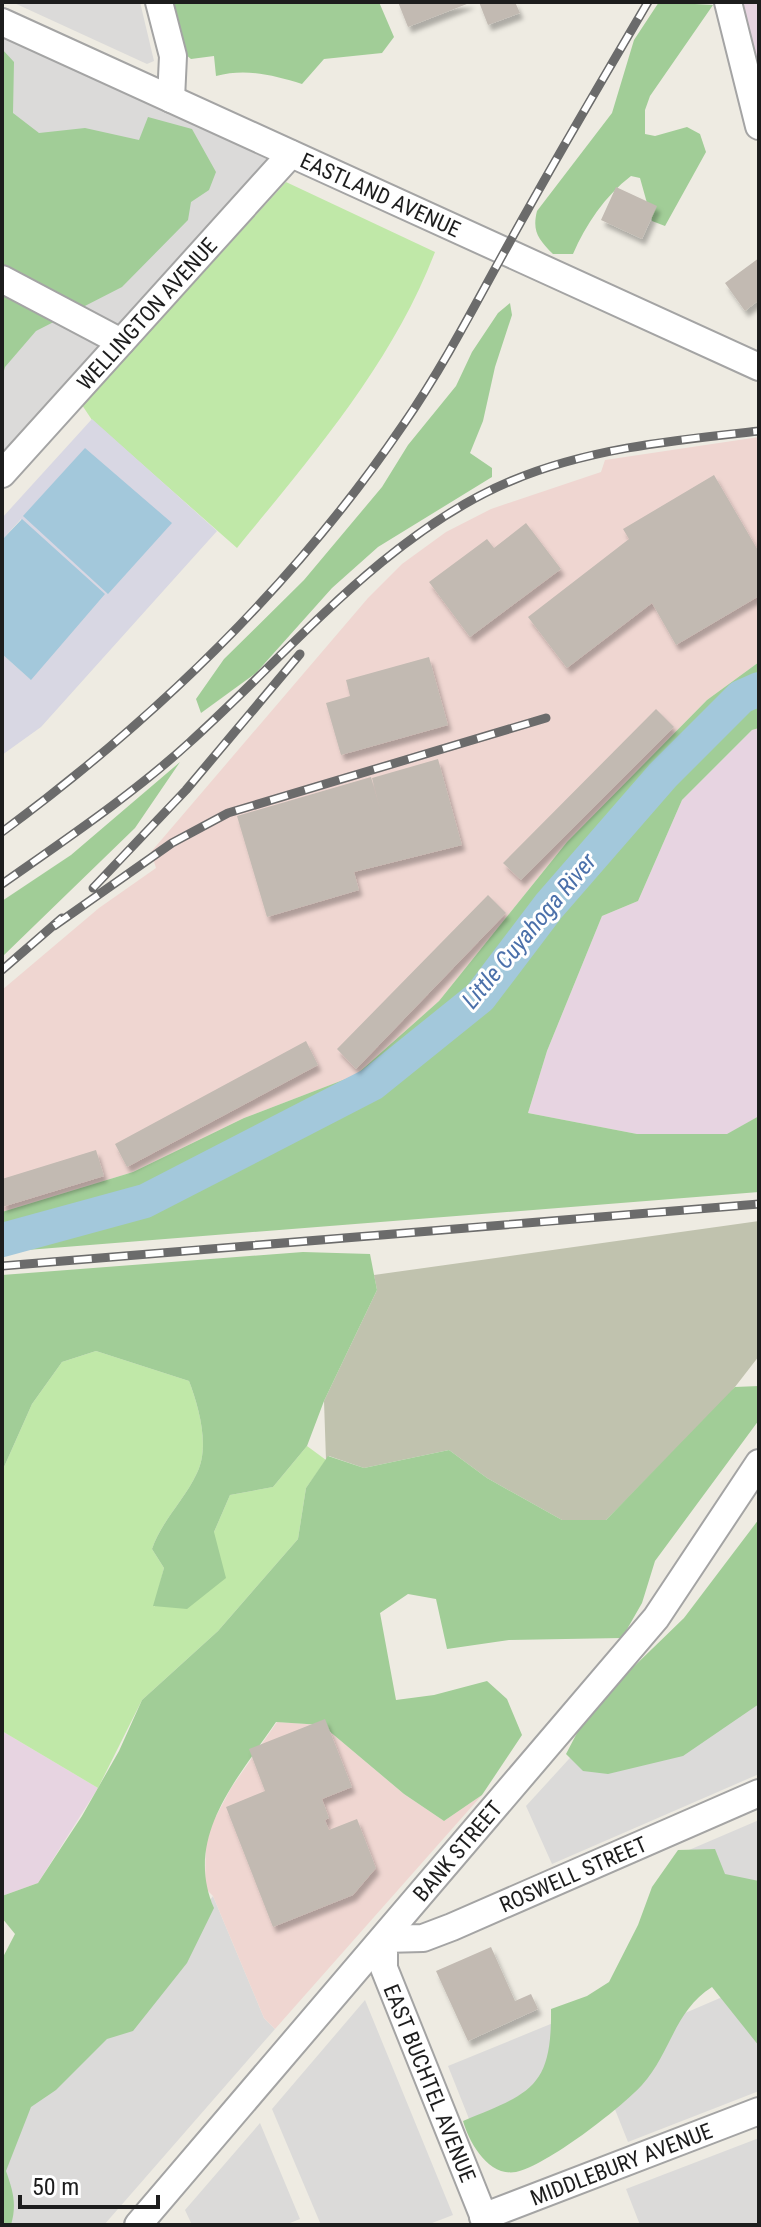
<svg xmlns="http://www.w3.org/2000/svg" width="761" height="2227" viewBox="0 0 761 2227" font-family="'Roboto Condensed',sans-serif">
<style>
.residential{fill:#dbdad9}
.commercial{fill:#efd6d1}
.industrial{fill:#e7d4e1}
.construction{fill:#c0c2ae}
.grass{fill:#c0e8a8}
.forest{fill:#a1cd97}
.plaza{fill:#d8d7e3}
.water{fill:#a3c8db}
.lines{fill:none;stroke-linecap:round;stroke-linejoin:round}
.river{stroke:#a3c8db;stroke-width:34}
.building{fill:#c2bab2;filter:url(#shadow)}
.minor-casing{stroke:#a4a4a4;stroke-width:30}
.minor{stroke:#fff;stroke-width:26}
.rail-casing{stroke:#6b6b6b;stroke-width:9}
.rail{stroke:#fff;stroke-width:6;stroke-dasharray:18;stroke-linecap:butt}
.labels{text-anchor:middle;stroke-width:6;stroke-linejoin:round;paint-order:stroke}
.street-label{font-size:22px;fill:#1d1d1d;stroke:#fff}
.water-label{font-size:24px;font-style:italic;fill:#4b70aa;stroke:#fff}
</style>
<defs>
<filter id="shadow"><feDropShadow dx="3.5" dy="6" stdDeviation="2" flood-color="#0004"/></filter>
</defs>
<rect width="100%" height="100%" fill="#eeebe2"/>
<path class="residential" d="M12 2H140L154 61 147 64Z
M2 33 274 159 2 462Z
M759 1635V1774L552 1864 526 1806 632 1690Z
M759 1820V2091L628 2142 608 2092 481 2149 448 2066 580 2012 599 2050 748 1986 689 1850Z
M213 1896 264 2018 275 2029 104 2225H2V2135L154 1975Z
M365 2000 453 2215 427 2225H321L272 2109Z
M260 2123 300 2219 285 2225H192L185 2210Z
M759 2138V2225H640L626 2189Z"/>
<path class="commercial" d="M759 437V662L707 700 567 842 439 1001 356 1075 244 1118 133 1172 2 1212V990L99 908 156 868 151 852 368 598 402 564 446 532 491 509 601 472 605 460Z
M277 1722 322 1725 404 1794 444 1821 482 1795 275 2029 264 2018 213 1896 205 1888 206 1835 231 1788Z"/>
<path class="industrial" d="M740 2H759V83Z
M759 728V1116L728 1134H637L528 1113 547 1051 602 916 638 901 682 800 752 730Z
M2 1731 98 1788 38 1883 2 1896Z"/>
<path class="construction" d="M759 1221V1356L728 1396 606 1520H562L487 1478 449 1450 364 1468 329 1456 326 1460 324 1401 377 1290 374 1275Z"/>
<path class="grass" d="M286 182 435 252C392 364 312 456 237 548L92 420 82 405Z
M96 1351 189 1381C199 1407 210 1447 197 1473 184 1501 162 1520 152 1549L164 1568 154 1607 214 1532 230 1495 273 1487 307 1446 326 1460 306 1488 298 1539 218 1631 142 1700 98 1788 2 1731 4 1467 32 1404 62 1362Z"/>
<path class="forest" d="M169 2H379L394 37 382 53 324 59 302 84C273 75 246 68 216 76L214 56 191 59 185 54Z
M659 2 713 5 650 96 645 110V134L655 136 687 127 700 134 706 152 665 226 652 221 640 178 631 176C605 196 586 224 573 254H553C538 239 532 231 537 211L612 113 634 40Z
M2 49 14 62 13 113 39 133 85 128 139 140 148 117 192 129 216 172 209 190 191 202 188 220 122 287 36 331 5 367 2 378Z
M510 303 512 315 495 367 483 421 470 453 492 468V477L378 547 332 588 256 673 201 713 196 699 224 659 304 580 382 487 408 445 456 386 472 352 498 313Z
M759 662V728L752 730 682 800 638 901 602 916 547 1051 528 1113 637 1134H727L759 1116V1192L2 1252V1212L133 1172 244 1118 356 1075 439 1001 567 842 707 700Z
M180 762 135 828 2 957V901L71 855Z
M303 1252 370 1254 377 1290 324 1401 307 1446 273 1487 230 1495 214 1532 226 1578 187 1609 153 1606 164 1568 152 1549C162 1520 184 1501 197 1473 210 1447 199 1407 189 1381L96 1351 62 1362 32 1404 4 1467 2 1483V1275Z
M759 1386V1420L655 1561 642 1603 622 1638 509 1640 447 1649 436 1599 408 1594 380 1613 396 1700 434 1695 487 1681 507 1699 522 1735 482 1795 444 1821 404 1794 322 1725 276 1722C238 1778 183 1837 214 1908L187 1963 133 2031 107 2039 56 2090 31 2107 6 2171C13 2191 17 2204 11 2225H2V1959L15 1934 2 1918V1896L38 1883 82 1816 119 1751 142 1700 218 1631 298 1539 306 1488 328 1456 364 1468 449 1450 487 1478 562 1520H606L735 1387Z
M759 1519V1704L683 1756 608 1774 583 1771 566 1754 589 1710 684 1618Z
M715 1849 725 1874 759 1881V2046L712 1987C674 2011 671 2053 642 2085 621 2108 546 2166 516 2172 488 2177 469 2142 463 2121 531 2093 552 2088 551 2009L587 1996 609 1982 638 1925 652 1887 678 1850Z"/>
<path class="plaza" d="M92 419 217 531 41 727 2 755V654L30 679 21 519 2 540V518Z"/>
<path class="water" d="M85 448 172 523 108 594 23 516Z
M22 519 105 594 31 680 2 654V540Z"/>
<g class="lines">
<path class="river" d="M2 1240 145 1201 372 1084 480 997 549 906 663 775 741 697 759 689"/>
</g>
<path class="building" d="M398 2H472L408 27Z
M479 2H515L520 13 488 25Z
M616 187 657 206 642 239 601 220Z
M759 258V300L745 311 725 283Z
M714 475 759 552V596L676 645 652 603 567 668 528 617 629 539 623 529Z
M526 523 561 569 470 637 429 582 487 539 494 548Z
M429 657 448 725 341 755 326 703 350 696 346 680Z
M656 709 674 727 521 880 503 863Z
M438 759 462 845 354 872 359 890 267 917 237 816 371 777 381 813 372 778Z
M488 895 506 913 356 1069 337 1049Z
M306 1041 318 1065 127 1167 115 1144Z
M96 1150 104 1176 2 1207V1179Z
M325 1719 352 1787 322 1799 329 1818 325 1820 329 1830 357 1819 376 1868 353 1895 273 1927 226 1807 265 1791 249 1749Z
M491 1947 515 2001 531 1994 538 2009 468 2041 436 1971Z"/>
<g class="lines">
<g class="minor-casing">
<g id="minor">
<path d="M159 2 173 56 171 99"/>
<path d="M728 2 759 126"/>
<path id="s1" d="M2 22 759 367"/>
<path d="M2 279 121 342"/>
<path id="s2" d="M2 474 291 154"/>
<path id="s3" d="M483 2217 759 2111"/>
<path id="s4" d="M138 2225 656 1618 759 1463"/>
<path id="s5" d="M487 2225 384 1968V1939L423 1938 452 1927 759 1793"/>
</g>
</g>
<use href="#minor" class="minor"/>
<g class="rail-casing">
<path id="rail" d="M2 832C155 719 295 584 403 425 450 357 486 283 527 211 566 141 607 72 648 2
M2 884C66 839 132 795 190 742 290 652 385 534 511 481 589 448 676 440 759 431
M93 888 186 790 300 654
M54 926 172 843 228 813 546 718
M2 970 62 918
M2 1266 759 1204"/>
</g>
<use href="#rail" class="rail"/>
</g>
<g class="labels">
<g class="street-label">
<text dy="8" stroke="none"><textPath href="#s1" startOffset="416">EASTLAND AVENUE</textPath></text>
<text dy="8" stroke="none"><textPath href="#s2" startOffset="216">WELLINGTON AVENUE</textPath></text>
<text dy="8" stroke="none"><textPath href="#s4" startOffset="492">BANK STREET</textPath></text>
<text dy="8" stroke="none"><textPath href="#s5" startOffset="508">ROSWELL STREET</textPath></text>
<text transform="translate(430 2083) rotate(68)" y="8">EAST BUCHTEL AVENUE</text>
<text dy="8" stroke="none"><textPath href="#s3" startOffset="148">MIDDLEBURY AVENUE</textPath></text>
</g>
<g class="water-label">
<text transform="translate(529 931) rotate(-50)" y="8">Little Cuyahoga River</text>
</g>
</g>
<rect width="761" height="2227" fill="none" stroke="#1d1d1d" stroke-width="8"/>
<path d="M20 2195v12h138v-12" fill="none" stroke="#1d1d1d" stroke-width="4"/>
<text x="32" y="2195" font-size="24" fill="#1d1d1d" stroke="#ffffff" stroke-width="6" paint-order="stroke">50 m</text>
</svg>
